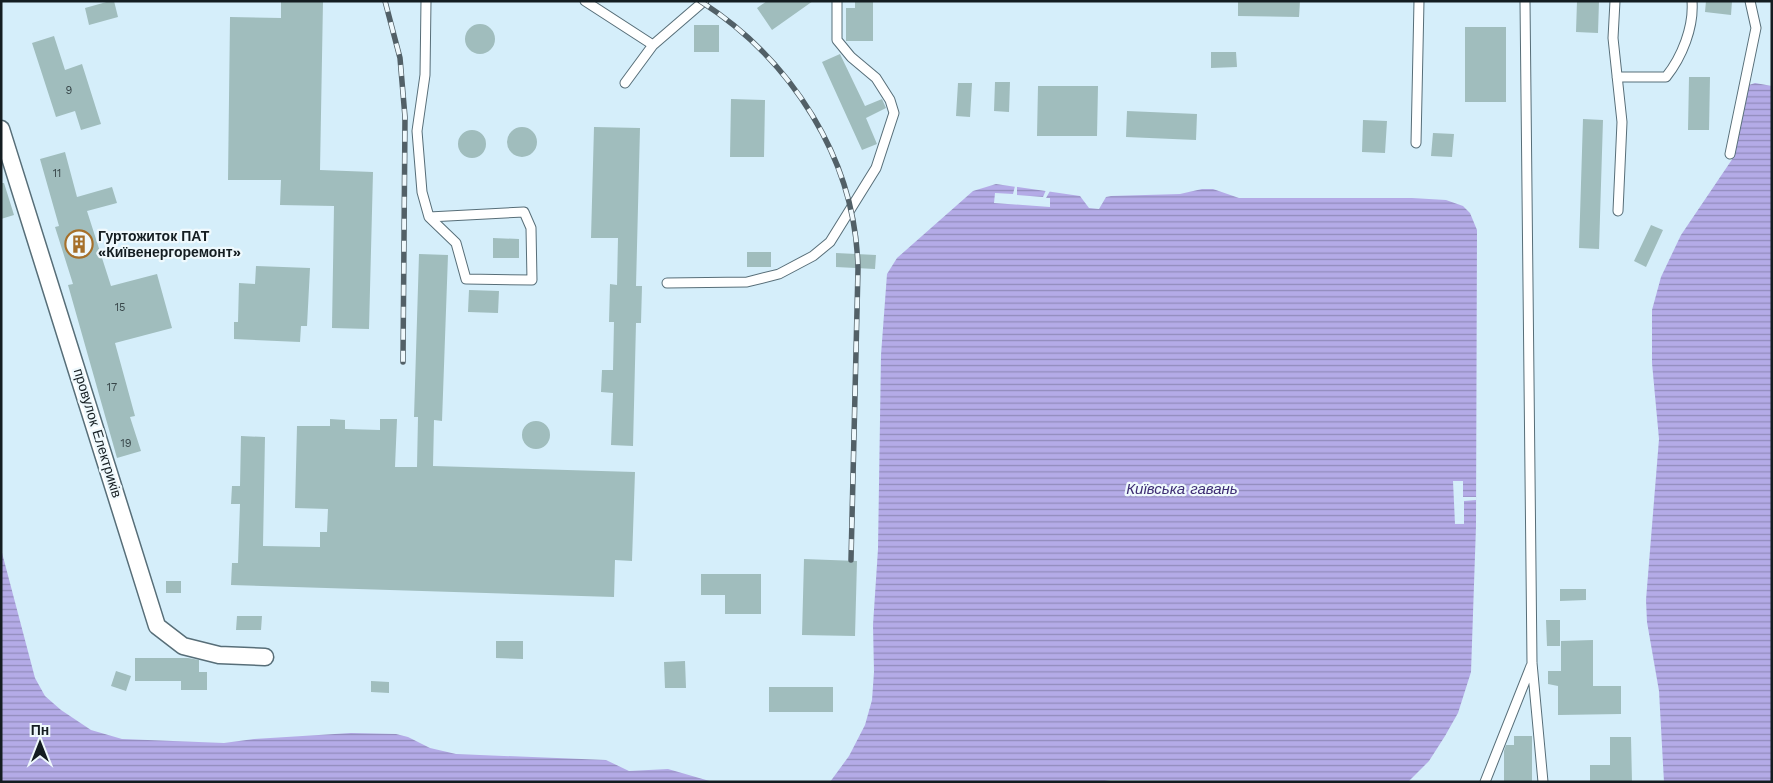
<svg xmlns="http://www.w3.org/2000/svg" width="1773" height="783" viewBox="0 0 1773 783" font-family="'Work Sans',sans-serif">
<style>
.water{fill:url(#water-rules)}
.pier{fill:#d5eefa}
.building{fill:#a0bdbd}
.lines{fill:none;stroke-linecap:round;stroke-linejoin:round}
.service-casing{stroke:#576e78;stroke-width:11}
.minor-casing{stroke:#576e78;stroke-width:19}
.service{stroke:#fff;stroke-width:9}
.minor{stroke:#fff;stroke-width:16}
.rail-casing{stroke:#526067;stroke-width:5.5}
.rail{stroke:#eff9fd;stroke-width:4;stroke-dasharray:11;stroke-linecap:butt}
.labels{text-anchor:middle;stroke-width:4.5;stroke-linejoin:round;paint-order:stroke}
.number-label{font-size:11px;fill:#374548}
.poi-label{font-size:14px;font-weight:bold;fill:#141d21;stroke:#eff9fd;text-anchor:start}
.street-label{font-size:14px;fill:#141d21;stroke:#eff9fd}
.water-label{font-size:15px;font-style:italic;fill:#3d2c72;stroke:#eff9fd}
</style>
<defs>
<pattern id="water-rules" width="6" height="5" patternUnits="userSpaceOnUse" patternTransform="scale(1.25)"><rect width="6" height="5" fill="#b4abe7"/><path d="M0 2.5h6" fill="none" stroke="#918bbb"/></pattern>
</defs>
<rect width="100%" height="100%" fill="#d5eefa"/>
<path class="water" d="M1755 83 1772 86V782H1664L1659 691 1647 622 1646 600 1659 439 1652 363V310L1661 277 1681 235 1733 158 1746 93 1749 85Z
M996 184 1080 196 1089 208 1099 209 1106 197 1111 196 1180 194 1202 189H1213L1239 198H1412L1446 200 1463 206 1470 213 1477 230 1476 526 1471 672 1458 713 1445 736 1429 761 1408 782 1111 780 1098 782H830L849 756 865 725 872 700 874 672 873 625 878 549 881 355 887 274 897 258 973 191Z
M1 549 35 678 45 696 61 710 91 730 122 739 224 743 254 739 351 733 396 734 408 737 430 748 456 754 606 760 629 771 668 769 713 782H1Z"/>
<path class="pier" d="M1015 186H1017V195L1043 197 1046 190 1050 191 1046 198H1050V207L994 203 995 193 1013 194Z
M1453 481H1463V497H1476V500L1464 501V524H1455Z"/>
<path class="building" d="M110 1H114L118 17 89 25 85 8Z
M281 1H323L320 170 373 172 369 329 332 328 334 206 280 205 281 180H228L230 17 281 18Z
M767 1H813L772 30 757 8Z
M855 1H873V41H846V8H855Z
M1238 1H1300L1299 17 1238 16Z
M1577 1H1599L1598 33 1576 32Z
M1706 1H1732L1731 15 1705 12Z
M465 39a15 15 0 1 1 30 0a15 15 0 1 1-30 0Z
M694 25H719V52H694Z
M1465 27H1506V102H1465Z
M54 36 65 70 82 64 101 124 81 130 75 111 56 117 32 43Z
M1211 52H1236L1237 67 1211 68Z
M840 54 865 106 882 99 886 108 866 118 877 144 862 150 822 62Z
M1689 77H1710L1709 130H1688Z
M995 82H1010L1009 112 994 111Z
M958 83H972L970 117 956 116Z
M1038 86H1098L1097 136H1037Z
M731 99 765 100 764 157H730Z
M1127 111 1197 114 1196 140 1126 137Z
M1583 119 1603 120 1599 249 1579 248Z
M1363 120 1387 121 1385 153 1362 152Z
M594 127 640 128 636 286H642L641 323H636L633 446 611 445 613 393 601 392 602 370H613L614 322H609L610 284 617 285 618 238H591Z
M507 142a15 15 0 1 1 30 0a15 15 0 1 1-30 0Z
M458 144a14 14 0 1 1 28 0a14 14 0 1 1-28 0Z
M1433 133 1454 134 1452 157 1431 156Z
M65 152 77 197 112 187 117 203 87 211 111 286 157 274 172 328 115 343 135 416 130 417 141 451 117 458 68 285 73 284 55 227 59 226 40 159Z
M1 183H4L14 215 1 219Z
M1651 225 1663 230 1646 267 1634 261Z
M493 238 519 239V258H493Z
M747 252H771V267H747Z
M836 253 876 255 875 269 836 267Z
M419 254 448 255 442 421 434 420 433 466 635 472 632 561 615 560 614 597 231 585 232 563H238L240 504H231L232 486H240L241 436 265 437 263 546 320 547V532H327L328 509 295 508 297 426H330V419L345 420V429L380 430V419H397L395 467H417L418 417H414Z
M256 266 310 268 307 326H301L300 342 234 339V322H238L239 283 255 284Z
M469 290 499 291 498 313 468 312Z
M522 435a14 14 0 1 1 28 0a14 14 0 1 1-28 0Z
M804 559 857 561 855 636 802 635Z
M701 574H761V614H725V595H701Z
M166 581H181V593H166Z
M1560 589H1586V600L1560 601Z
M237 616H262L261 630H236Z
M1546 620H1560V646H1547Z
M1593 640V686H1621V714L1558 715V686L1548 684V671H1561V641Z
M496 641H523V659L496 658Z
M135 658H188L199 660V672H207V690H181V681H135Z
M685 661 686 688H665L664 662Z
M116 671 131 676 126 691 111 686Z
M371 681 389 682V693L371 692Z
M769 687H833V712H769Z
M1514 736H1532V782H1504V751L1506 745H1514Z
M1610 737H1631L1632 782H1590V765H1610Z"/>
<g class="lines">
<g class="service-casing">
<path id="service" d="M426 1 425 75 417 131 422 192 429 217 456 243 466 279 532 280 531 228 524 212 429 217
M585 1 653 45
M1525 1 1532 663 1543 782
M1615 1 1613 38 1622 122 1618 211
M1617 77H1666C1682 57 1694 27 1692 1
M625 83 653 45 704 1
M1416 143 1419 1
M1730 154 1756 28 1750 1
M667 283 747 282 779 274 813 256 830 242 876 168 894 113 890 100 876 78 851 57 837 40V1
M1485 782 1531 666"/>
</g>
<g class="minor-casing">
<path id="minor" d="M1 129 157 626 183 646 219 655 265 657"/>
</g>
<use href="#service" class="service"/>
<use href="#minor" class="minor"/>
<g class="rail-casing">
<path id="rail" d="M385 1 400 58 405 117 403 362
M700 1C791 59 856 159 858 269L851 560"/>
</g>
<use href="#rail" class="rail"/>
</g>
<defs>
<g id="building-ring" transform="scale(1.4375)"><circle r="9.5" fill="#eff9fd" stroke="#a6702a" stroke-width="1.5"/><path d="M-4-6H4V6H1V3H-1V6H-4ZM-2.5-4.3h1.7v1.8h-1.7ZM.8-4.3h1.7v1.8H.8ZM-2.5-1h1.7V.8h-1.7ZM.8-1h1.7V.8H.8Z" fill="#a6702a"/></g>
</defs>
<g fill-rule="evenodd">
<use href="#building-ring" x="79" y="244"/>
</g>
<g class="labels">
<g class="number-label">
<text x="69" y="94">9</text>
<text x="57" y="177">11</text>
<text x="120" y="311">15</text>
<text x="112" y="391">17</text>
<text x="126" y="447">19</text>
</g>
<g class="poi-label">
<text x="98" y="241">Гуртожиток ПАТ<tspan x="98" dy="16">«Київенергоремонт»</tspan></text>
</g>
<g class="street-label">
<text transform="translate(98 433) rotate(73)" y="5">провулок Електриків</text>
</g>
<g class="water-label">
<text x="1182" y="494">Київська гавань</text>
</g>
</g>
<rect width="1773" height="783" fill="none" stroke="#141d21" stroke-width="5"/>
<g transform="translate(40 743)" stroke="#eff9fd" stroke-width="4" paint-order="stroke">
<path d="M0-4L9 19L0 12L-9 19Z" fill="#141d21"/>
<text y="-8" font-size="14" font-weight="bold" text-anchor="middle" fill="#141d21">Пн</text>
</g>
</svg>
